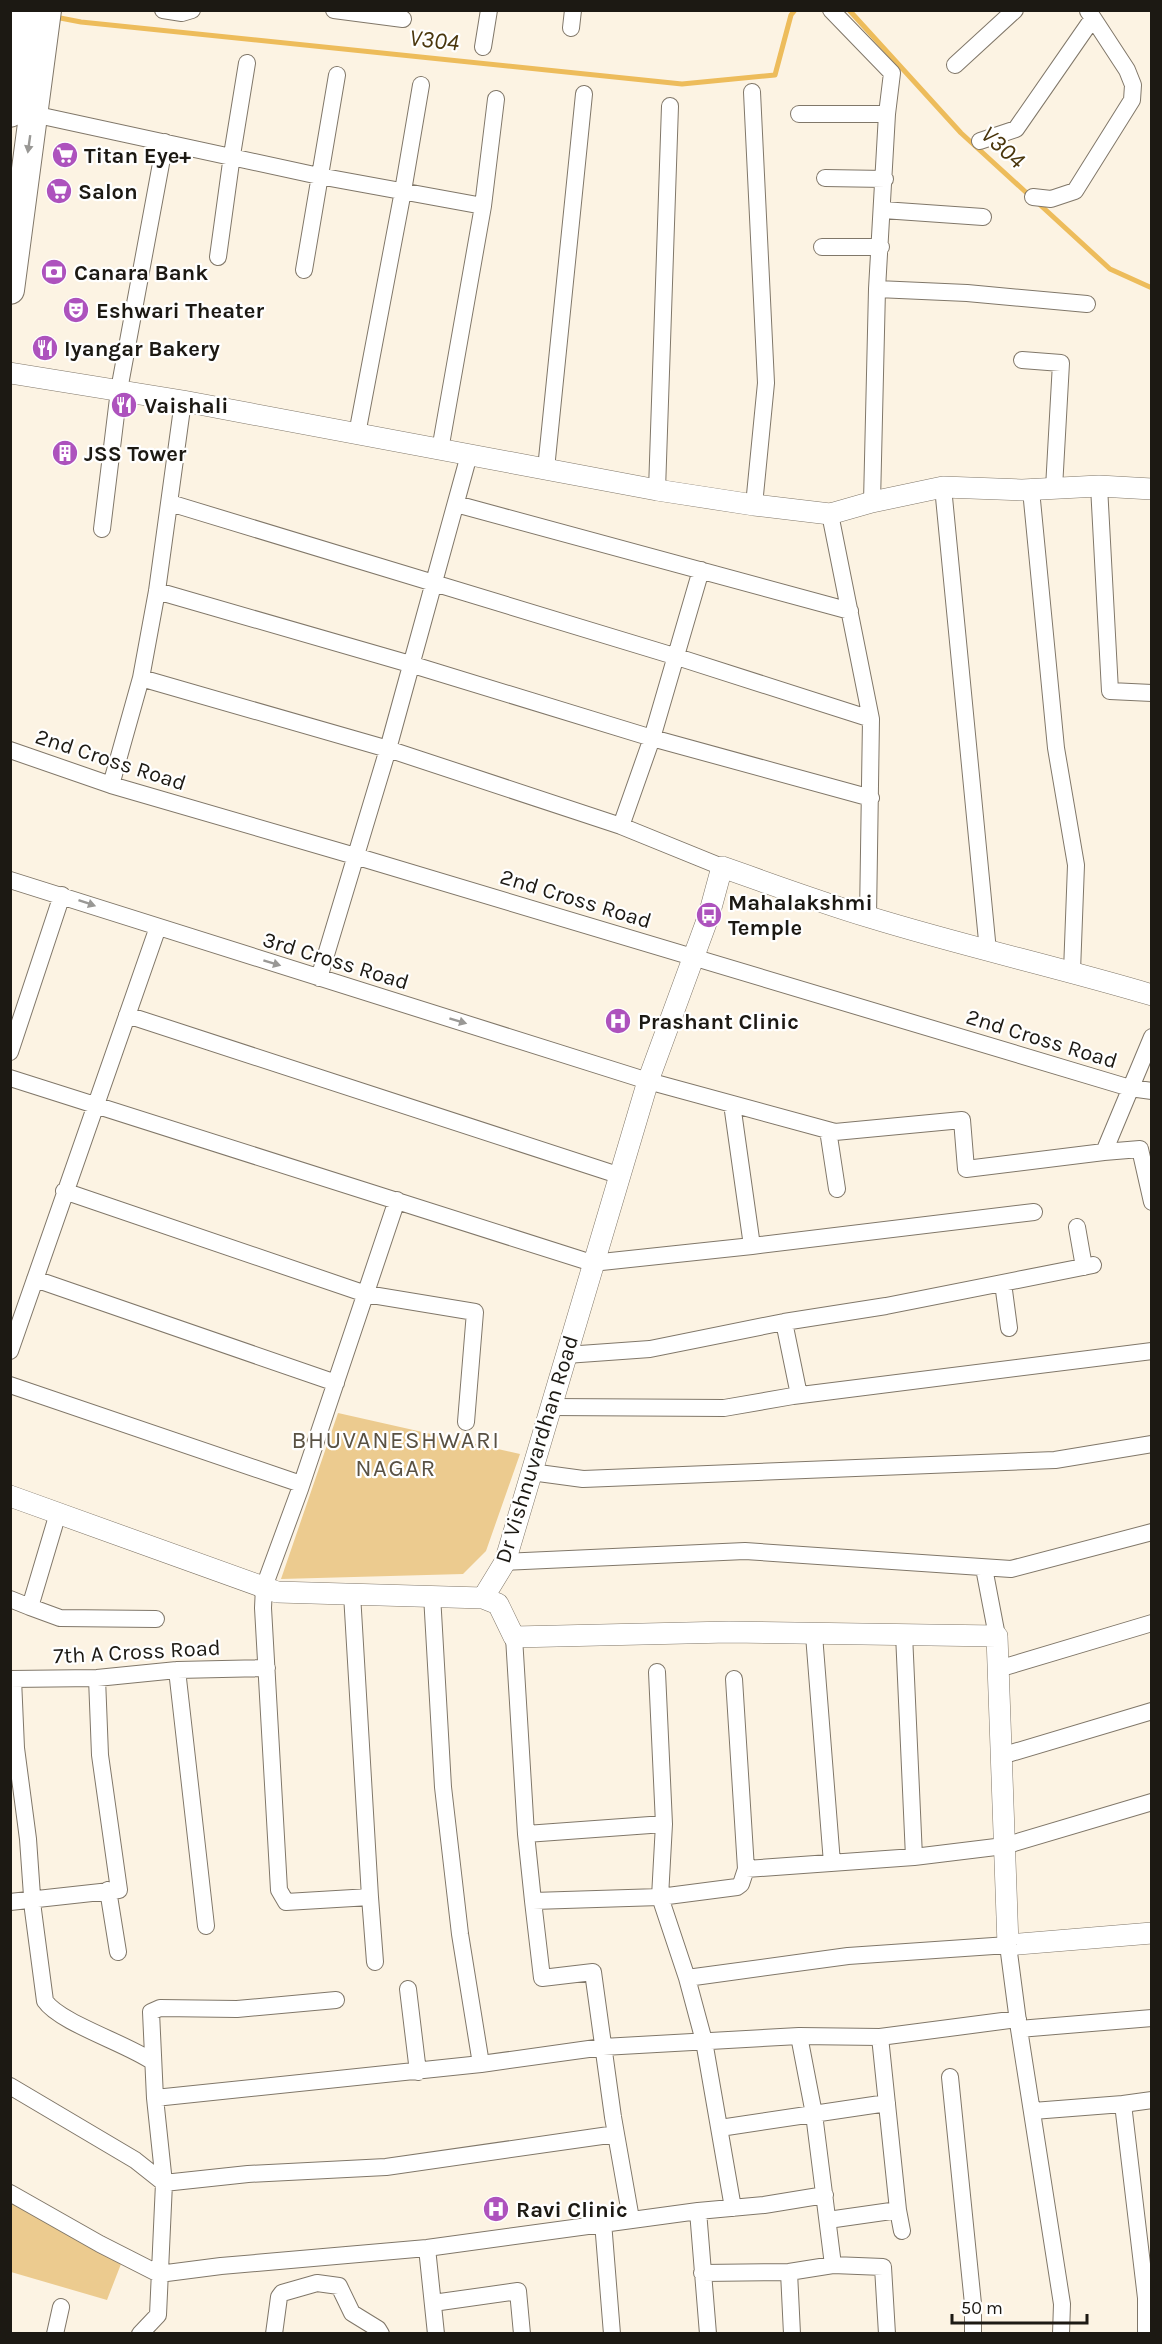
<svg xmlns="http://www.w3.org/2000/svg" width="1162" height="2344" viewBox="0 0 1162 2344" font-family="Karla,sans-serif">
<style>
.green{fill:#eccb8f}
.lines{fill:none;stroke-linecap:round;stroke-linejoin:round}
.stream{stroke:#edbc5b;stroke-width:5}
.minor-casing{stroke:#807769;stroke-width:18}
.tertiary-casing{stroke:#807769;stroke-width:22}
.trunk-casing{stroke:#807769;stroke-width:30}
.minor{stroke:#fff;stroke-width:16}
.tertiary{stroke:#fff;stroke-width:21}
.trunk{stroke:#fff;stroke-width:28}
.oneway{fill:#999895}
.labels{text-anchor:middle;stroke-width:4.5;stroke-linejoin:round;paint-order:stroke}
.poi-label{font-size:22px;font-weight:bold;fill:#1c1913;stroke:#fff;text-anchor:start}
.street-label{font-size:22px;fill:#1c1913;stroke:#fff}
.water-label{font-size:24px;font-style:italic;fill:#4a360c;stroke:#fff}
.neighbourhood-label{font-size:24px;letter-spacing:1.5px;fill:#595143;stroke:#fff}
</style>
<rect width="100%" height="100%" fill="#fcf3e3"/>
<path class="green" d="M338 1413 520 1454 486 1551 463 1574 281 1579Z
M10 2200 121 2264 107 2300 11 2272Z"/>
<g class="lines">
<path class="stream" d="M849 10 961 133 1030 196
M55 17 81 22 682 84 775 75 791 15 795 10
M1037 202 1110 269 1152 288"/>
<g class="minor-casing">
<path id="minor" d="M163 10 182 13 192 10
M334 10 403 19
M831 10 892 73 887 114 877 289 872 502
M571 28 573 10
M483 47 489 10
M955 65 1015 10
M752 92 766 383 754 505
M33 114 319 176 483 206
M799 114H887
M980 141 1016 129 1093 18 1088 11
M825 178 885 179
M1033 197 1051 199 1075 191 1132 100 1133 85 1127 70 1093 18
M883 210 983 217
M822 247H881
M218 257 232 155 247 63
M304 270 337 75
M877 289 967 293 1087 304
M1022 360 1061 363 1054 488
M357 434 403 191 421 85
M440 450 483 206 496 99
M546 469 584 94
M1099 486 1110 691 1152 693
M943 487 988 951
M657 490 670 106
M1031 490 1056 748 1076 865 1072 971
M170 503 674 656 871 719
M456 504 850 611
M830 514 871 719 868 917
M102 529 119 390 165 142
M157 591 410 664 652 738 871 798
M141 678 388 749 621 826 722 867
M10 750 111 785 355 856 1130 1088 1152 1091
M111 785 141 678 157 591 183 401
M621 826 652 738 701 570
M10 880 648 1081 835 1132 962 1120 966 1169 1104 1152 1152 1037
M319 978 388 749 469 455
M127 1015 621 1176
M10 1052 62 895
M10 1078 592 1263 752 1246 1034 1212
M732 1104 752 1246
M828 1130 837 1189
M1104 1152 1140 1149 1152 1202
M64 1191 366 1294 475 1312 466 1422
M1077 1227 1084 1267
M35 1279 336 1383
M1003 1283 1009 1328
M784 1322 799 1395
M10 1351 158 927
M566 1355 650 1349 784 1322 886 1306 1093 1265
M10 1385 301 1484
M550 1407 724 1408 793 1396 1152 1351
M531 1472 583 1479 1055 1460 1152 1444
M505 1562 745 1551 1011 1569 1152 1532
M984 1568 997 1636
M352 1594 370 1897 286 1902 279 1890 263 1608 264 1587 300 1489 397 1200
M432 1595 443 1787 460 1934 481 2064 603 2047 799 2036 880 2037 1018 2019
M10 1599 30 1607 58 1513
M30 1607 60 1618 156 1619
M904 1634 914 1857
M814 1635 832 1863
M514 1637 526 1834 533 1901 660 1897 737 1887 741 1884 746 1869 914 1857 1004 1846 1152 1802
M998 1669 1152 1623
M177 1670 206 1926
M657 1672 664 1824 660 1897 687 1978 704 2041 733 2208
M10 1679 97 1678 177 1670 267 1668
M13 1679 16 1748 28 1839 33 1910 45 2001C60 2023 128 2044 153 2062
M734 1679 746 1869
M1001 1756 1152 1711
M526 1834 664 1824
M108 1890 118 1952
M370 1897 375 1962
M533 1901 542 1978 593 1972 613 2117 631 2219
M10 1902 119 1890 100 1755 97 1678
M687 1978 848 1956 1008 1945 1019 2029 1062 2304 1061 2334
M408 1989 418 2072
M1019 2029 1152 2018
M799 2036 814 2114 833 2265
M880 2037 898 2210 902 2231
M950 2077 973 2304V2334
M10 2086 135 2160 164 2183 155 2098 151 2012 160 2008 237 2009 336 2000
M155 2098 481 2064
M1123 2104 1152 2100
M1033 2111 1123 2104 1146 2298V2334
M720 2128 887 2103
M10 2193 100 2244 159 2274 221 2266 427 2248 698 2211
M828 2220 898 2210
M603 2222 612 2334
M427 2248 436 2334
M789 2272 792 2334
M702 2273 789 2272 833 2265 883 2267 887 2334
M433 2303 518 2291 522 2334
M55 2334 61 2307
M140 2334 158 2315 164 2183 248 2174 386 2167 616 2134
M274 2334 279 2297 282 2293 317 2283 339 2286 352 2313 378 2329 381 2334
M708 2334 698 2211 764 2205 825 2195"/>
</g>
<g class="tertiary-casing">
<path id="tertiary" d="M10 373 183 401 657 490 754 505 830 514 872 502 943 487 1022 490 1099 486 1152 489
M10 1496 277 1592 483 1598 505 1562 648 1081 709 915 722 867C771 884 819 902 869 917 963 946 1058 967 1152 995
M483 1598 498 1604 514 1637 729 1632 997 1636 1008 1945 1152 1933"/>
</g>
<g class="trunk-casing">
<path id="trunk" d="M10 113 26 10
M10 290 47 10"/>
</g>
<use href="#minor" class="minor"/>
<use href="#tertiary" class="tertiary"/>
<use href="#trunk" class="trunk"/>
</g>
<defs><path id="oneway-solid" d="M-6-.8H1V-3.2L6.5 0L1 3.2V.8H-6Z" transform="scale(1.5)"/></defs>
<g class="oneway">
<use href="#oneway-solid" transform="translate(29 144) rotate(98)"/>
<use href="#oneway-solid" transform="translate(87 903) rotate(19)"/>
<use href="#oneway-solid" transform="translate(272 963) rotate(17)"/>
<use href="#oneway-solid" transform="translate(458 1021) rotate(17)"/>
</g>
<defs>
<g id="supermarket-disc" transform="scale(1.35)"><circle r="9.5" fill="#ad52bd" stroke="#fff"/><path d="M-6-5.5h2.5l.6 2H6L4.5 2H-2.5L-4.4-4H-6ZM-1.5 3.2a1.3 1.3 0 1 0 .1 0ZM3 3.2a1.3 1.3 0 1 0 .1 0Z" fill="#fff"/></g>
<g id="bank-disc" transform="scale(1.35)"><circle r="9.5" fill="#ad52bd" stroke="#fff"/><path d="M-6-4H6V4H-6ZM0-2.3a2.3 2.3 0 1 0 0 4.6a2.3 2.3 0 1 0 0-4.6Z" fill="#fff"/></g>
<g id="theatre-disc" transform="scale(1.35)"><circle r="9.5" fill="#ad52bd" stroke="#fff"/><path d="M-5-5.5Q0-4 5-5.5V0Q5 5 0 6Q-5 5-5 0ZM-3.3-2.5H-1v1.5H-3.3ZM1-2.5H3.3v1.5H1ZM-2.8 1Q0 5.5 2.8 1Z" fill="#fff"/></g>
<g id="restaurant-disc" transform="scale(1.35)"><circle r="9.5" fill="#ad52bd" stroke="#fff"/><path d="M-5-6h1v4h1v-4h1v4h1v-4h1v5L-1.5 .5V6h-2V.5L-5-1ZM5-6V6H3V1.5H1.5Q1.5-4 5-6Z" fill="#fff"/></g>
<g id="building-disc" transform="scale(1.35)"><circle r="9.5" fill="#ad52bd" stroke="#fff"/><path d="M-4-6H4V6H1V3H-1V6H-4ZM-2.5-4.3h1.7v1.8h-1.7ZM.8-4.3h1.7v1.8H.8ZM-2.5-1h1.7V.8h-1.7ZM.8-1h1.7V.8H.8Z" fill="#fff"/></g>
<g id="bus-disc" transform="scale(1.35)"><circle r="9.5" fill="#ad52bd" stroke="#fff"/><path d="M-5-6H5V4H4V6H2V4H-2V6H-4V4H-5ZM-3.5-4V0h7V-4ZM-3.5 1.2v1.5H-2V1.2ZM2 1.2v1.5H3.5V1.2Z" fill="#fff"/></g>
<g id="hospital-disc" transform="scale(1.35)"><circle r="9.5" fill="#ad52bd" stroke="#fff"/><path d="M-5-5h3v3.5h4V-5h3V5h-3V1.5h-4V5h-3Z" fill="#fff"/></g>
</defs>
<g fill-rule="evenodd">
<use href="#supermarket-disc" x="65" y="155"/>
<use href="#supermarket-disc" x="59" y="191"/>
<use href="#bank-disc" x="54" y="272"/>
<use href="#theatre-disc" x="76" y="310"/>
<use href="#restaurant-disc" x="45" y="348"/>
<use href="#restaurant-disc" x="124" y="405"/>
<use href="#building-disc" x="65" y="453"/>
<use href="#bus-disc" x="709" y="915"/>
<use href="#hospital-disc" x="618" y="1021"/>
<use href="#hospital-disc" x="496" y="2209"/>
</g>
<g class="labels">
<g class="poi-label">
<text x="84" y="163">Titan Eye+</text>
<text x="78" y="199">Salon</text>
<text x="74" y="280">Canara Bank</text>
<text x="96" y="318">Eshwari Theater</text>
<text x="64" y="356">Iyangar Bakery</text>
<text x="144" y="413">Vaishali</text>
<text x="84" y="461">JSS Tower</text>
<text x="728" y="910">Mahalakshmi<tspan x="728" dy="25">Temple</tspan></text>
<text x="638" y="1029">Prashant Clinic</text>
<text x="516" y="2217">Ravi Clinic</text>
</g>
<g class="street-label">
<text transform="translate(111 759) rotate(18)" y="8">2nd Cross Road</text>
<text transform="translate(576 898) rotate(17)" y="8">2nd Cross Road</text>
<text transform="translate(336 960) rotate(17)" y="8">3rd Cross Road</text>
<text transform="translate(1042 1038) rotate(17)" y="8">2nd Cross Road</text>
<text transform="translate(536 1449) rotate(-73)" y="8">Dr Vishnuvardhan Road</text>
<text transform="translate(137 1651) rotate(-3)" y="8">7th A Cross Road</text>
</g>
<g class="water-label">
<text transform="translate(434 40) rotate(6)" y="8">V304</text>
<text transform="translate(1003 147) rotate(42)" y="8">V304</text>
</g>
<g class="neighbourhood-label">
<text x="396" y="1448">BHUVANESHWARI<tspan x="396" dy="28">NAGAR</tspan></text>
</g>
</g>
<rect width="1162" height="2344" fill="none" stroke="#1c1913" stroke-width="24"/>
<path d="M952 2314v9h135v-9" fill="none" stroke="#1c1913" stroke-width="3"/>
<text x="961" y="2314" font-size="18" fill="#1c1913" stroke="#ffffff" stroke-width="4.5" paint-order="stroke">50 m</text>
</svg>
